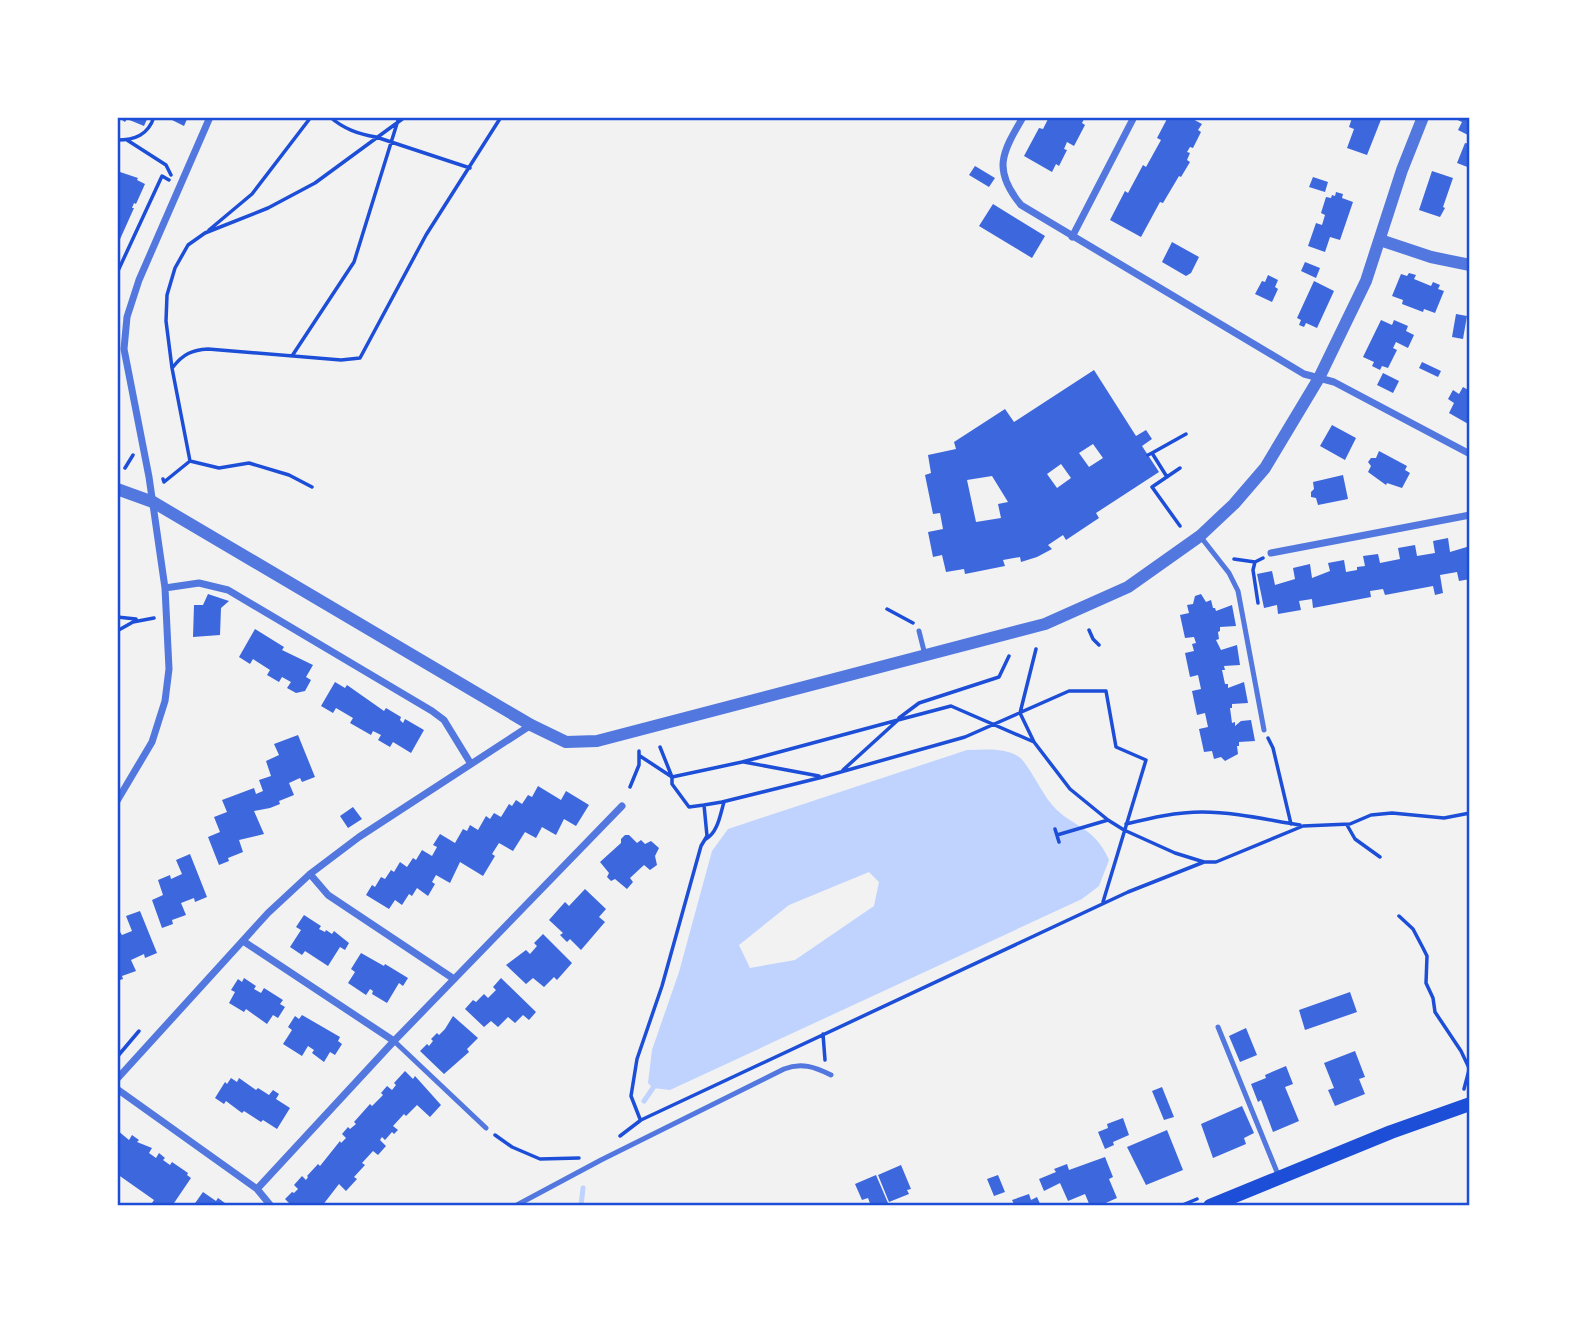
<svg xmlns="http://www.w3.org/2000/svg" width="1587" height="1323" viewBox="0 0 1587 1323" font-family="'IBM Plex Sans',sans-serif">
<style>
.water{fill:#bfd3fe;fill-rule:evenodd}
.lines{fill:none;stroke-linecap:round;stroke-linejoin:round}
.stream{stroke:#bfd3fe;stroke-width:5}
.building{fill:#3d67dc;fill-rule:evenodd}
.path{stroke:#1d4ed8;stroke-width:3.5}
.service{stroke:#5277de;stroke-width:5}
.minor{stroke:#5277de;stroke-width:7}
.tertiary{stroke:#5277de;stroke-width:12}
.secondary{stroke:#1d4ed8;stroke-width:14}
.neatline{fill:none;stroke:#1d4ed8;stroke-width:2.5}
</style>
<rect width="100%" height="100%" fill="#f2f2f2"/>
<path class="water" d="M967 750C984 750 1004 747 1019 757 1026 761 1042 792 1049 801 1068 827 1094 824 1109 860L1099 886 1082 899 670 1090 653 1088 648 1083 652 1050 679 972 712 851 728 829ZM869 872 879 882 874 906 795 960 750 968 739 945 789 905Z"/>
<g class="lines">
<path class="stream" d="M644 1101 653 1088
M581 1206 583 1188"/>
</g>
<path class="building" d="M117 117H148L144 126 127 119 125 122Z
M171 117H188L184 126 170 119Z
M1049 117H1085L1082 123 1085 125 1074 146 1067 142 1064 149 1067 150 1059 166 1056 164 1052 172 1024 156 1039 128 1043 129Z
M1168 117H1189L1202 124 1198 130 1201 132 1193 148 1190 147 1187 152 1190 153 1187 160 1190 162 1181 177 1179 176 1163 203 1160 202 1141 237 1110 220 1125 191 1128 193 1143 165 1146 167 1161 140 1157 138Z
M1358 117H1382L1367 155 1347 148 1354 129 1349 127 1352 118 1357 120Z
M1451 117H1470V136L1458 130 1462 122Z
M1465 143 1470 144V168L1457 163Z
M975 166 995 178 989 187 969 175Z
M117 171 138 178 137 180 145 184 136 204 134 203 132 208H134L117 246Z
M1432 171 1453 178 1443 207 1445 208 1440 217 1419 210Z
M1313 177 1328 182 1325 192 1309 187Z
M1336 192 1343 194 1342 198 1353 202 1340 240 1330 237 1325 252 1308 246 1316 223 1322 225 1325 215 1321 213 1326 197 1331 198 1332 195 1335 196Z
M993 204 1045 236 1032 258 979 226Z
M1172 242 1199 257 1191 273 1186 276 1162 262Z
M1305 262 1320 268 1316 278 1301 271Z
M1409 273 1416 275 1414 279 1431 286 1433 282 1440 285 1438 289 1444 291 1435 313 1424 309 1423 312 1402 304 1403 300 1392 296 1401 274 1407 276Z
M1268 275 1278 280 1275 287 1278 289 1272 302 1255 294 1262 281 1265 282Z
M1314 281 1334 291 1317 328 1306 323 1304 327 1299 325 1301 320 1297 318Z
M1456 314 1467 316 1463 339 1452 337Z
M1381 320 1392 325 1394 320 1408 326 1406 331 1414 335 1408 348 1396 342 1393 348 1397 350 1388 368 1382 366 1380 370 1372 366 1374 362 1363 357Z
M1422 362 1441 371 1438 377 1419 368Z
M1094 370 1136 436 1146 430 1152 439 1142 446 1159 472 1096 513 1099 518 1066 540 1063 535 1048 545 1052 549 1037 557 1021 562 1020 557 1003 560 1005 566 965 574 964 569 946 572 942 555 933 557 928 532 943 529 940 513 933 514 925 475 931 473 928 455 956 449 954 442 1005 409 1014 422ZM1093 444 1103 458 1089 467 1079 453ZM1061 464 1071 478 1057 488 1047 474ZM992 476 1008 502 998 504 1001 518 976 522 967 480Z
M1383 373 1399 381 1393 393 1377 385Z
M1463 387 1470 391V425L1449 413 1454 403 1448 399 1453 390 1459 394Z
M1332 425 1356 438 1345 460 1320 446Z
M1379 451 1407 466 1405 470 1410 473 1402 488 1387 483 1386 485 1368 472 1371 466 1368 462 1371 458H1376Z
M1343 475 1348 499 1318 505 1316 498 1311 497V492L1314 489 1313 482Z
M1448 538 1450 552 1470 546V579L1459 581 1457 572 1440 575 1443 593 1435 595 1433 586 1385 595 1383 589 1370 591 1371 597 1313 608 1312 599 1299 601 1301 610 1278 614 1277 605 1264 608 1257 574 1272 571 1275 585 1295 579 1293 568 1310 564 1312 578 1330 571 1328 563 1344 560 1346 572 1357 570V567L1365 566 1363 556 1378 554 1380 563 1400 559 1398 548 1415 545 1417 556 1435 553 1433 541Z
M208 594 229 601 221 608 220 635 193 637 194 605H203Z
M1201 594 1206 602 1211 600 1213 608H1215L1216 611 1232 605 1236 626 1220 627V631L1218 632 1219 639 1216 640 1221 650 1237 645 1240 665 1224 666 1225 670H1222L1225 684H1228V688L1244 682 1248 703 1232 704V708H1230L1232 723 1235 722V726L1241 721 1251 720 1255 741 1239 742V746H1237L1238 754 1225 761 1221 757 1214 759 1212 751 1204 752 1199 729 1208 727 1205 713 1197 715 1192 691 1201 689 1198 675 1190 677 1185 653 1194 651 1192 644 1196 643 1194 637 1185 638 1180 615 1189 613 1187 605 1193 604 1195 596Z
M255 629 284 647 282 650 313 665 306 677 311 680 305 691 296 693 287 688 291 682 282 677 279 682 267 675 270 670 253 659 250 664 239 657Z
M335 682 345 688 347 685 384 711 386 708 401 717 400 720 403 723 405 719 424 730 411 753 393 742 390 747 378 740 381 735 373 731 371 735 350 723 353 718 336 708 333 713 321 706Z
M298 735 315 777 302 782 300 778 289 783 294 795 279 801 280 804 270 808 254 811 264 834 239 840 243 852 228 858 229 861 219 865 208 837 220 832 214 817 227 812 222 800 254 788 256 794 263 791 259 780 271 776 266 761 279 755 274 744Z
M538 786 561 800 566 791 589 805 576 826 564 819 556 835 542 827 536 838 525 832 513 851 499 843 492 854 495 856 483 876 460 862 450 883 436 875 432 882 435 884 428 896 417 888 412 896 409 894 402 905 395 900 389 909 366 895 372 885 375 887 381 877 385 879 391 870 394 872 400 862 407 867 413 858 416 860 422 850 432 856 437 847 433 845 440 834 455 843 463 829 467 831 470 825 478 830 486 816 490 819 494 813 501 817 509 804 512 806 516 800 522 804 528 795 532 797Z
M353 807 362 819 348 828 340 816Z
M625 835H629L637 843 641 840 645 844 651 841 659 848 655 856 657 865 650 870 644 865 630 878 633 882 627 889 615 879 611 881 607 877 609 873 600 862 621 843V839Z
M190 854 207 897 195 902 194 898 181 903 186 915 172 920 173 924 162 928 152 900 163 895 158 880 170 875 171 879 182 874 176 860Z
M585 889 606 909 599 917 605 922 581 950 570 939 567 942 560 935 563 933 549 920 565 902 569 906Z
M140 911 157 953 145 958 144 954 131 960 136 971 122 976 123 979 117 981V933L120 932 122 935 132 931 126 916Z
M304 915 321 926 319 929 325 932 326 930 332 934 334 931 349 943 345 950 340 947 328 966 305 951 302 955 290 947 301 930 296 927Z
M543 934 572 963 557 980 554 977 544 987 533 978 526 984 506 965 526 950 530 954 537 946 534 943Z
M361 953 384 966 385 964 408 978 403 986 399 983 387 1003 372 994 373 991 370 989 366 995 348 983 355 972 351 969Z
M244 978 256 986 254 989 261 993 264 988 283 1000 280 1004 285 1007 278 1018 273 1015 267 1024 246 1009 244 1012 229 1003 235 992 231 990 238 979 242 982Z
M501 978 536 1012 529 1020 523 1015 515 1023 508 1017 498 1027 491 1021 484 1027 465 1009 473 1000 476 1002 484 994 488 998 496 990 493 987Z
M1350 992 1357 1012 1305 1030 1299 1010Z
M302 1015 340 1037 338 1041 342 1044 335 1055 330 1052 324 1062 312 1053 314 1050 308 1046 302 1056 283 1044 292 1030 288 1027 295 1016 299 1019Z
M453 1016 478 1038 467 1049 469 1052 444 1074 420 1051 427 1044 429 1046 433 1041 431 1039 437 1033 439 1035 445 1029Z
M1246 1028 1257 1055 1240 1062 1229 1036Z
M1355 1051 1365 1077 1359 1079 1365 1094 1335 1106 1328 1090 1334 1088 1324 1063Z
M1286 1066 1293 1084 1285 1087 1299 1121 1273 1132 1261 1100 1258 1102 1251 1084 1266 1078 1265 1075Z
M405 1071 413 1079 415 1076 441 1105 430 1117 417 1105 406 1116 404 1114 393 1126 398 1130 394 1134 392 1132 385 1140 382 1137 380 1140 386 1146 378 1155 373 1151 362 1163 365 1165 354 1177 357 1179 346 1191 339 1184 322 1206H292L285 1199 292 1192 294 1193 298 1189 294 1185 302 1176 306 1180 308 1177 307 1176 318 1164 320 1166 340 1141 341 1143 346 1138 342 1134 348 1127 350 1129 356 1124 354 1122 370 1104 372 1106 383 1095 381 1093 387 1086 392 1090 396 1085 394 1083Z
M231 1078 237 1082 239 1078 256 1090 258 1088 269 1095 273 1090 279 1094 276 1099 290 1108 277 1129 263 1120 261 1122 244 1111 242 1113 226 1101 224 1104 215 1098 225 1082 227 1084Z
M1162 1087 1174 1117 1164 1120 1152 1091Z
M1242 1106 1254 1133 1244 1138 1246 1144 1213 1158 1201 1124Z
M1123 1118 1129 1135 1113 1142 1114 1145 1105 1149 1098 1132 1108 1128 1107 1124Z
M117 1130 129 1140 132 1135 139 1140 137 1142 152 1148 149 1153 156 1158 159 1153 165 1158 163 1160 170 1165 172 1162 188 1173 187 1175 191 1178 172 1206H156L152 1203 154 1200 117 1174Z
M1167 1130 1183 1170 1146 1185 1127 1147Z
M1105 1157 1113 1177 1109 1179 1117 1198 1099 1206H1090L1085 1194 1068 1201 1060 1183 1044 1191 1039 1179 1056 1172 1054 1169 1067 1164 1069 1170Z
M901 1165 911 1189 907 1190 909 1194 889 1202 878 1175Z
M876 1175 888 1203 871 1206 868 1198 862 1200 855 1184Z
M998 1175 1005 1192 994 1196 987 1179Z
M203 1192 216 1201 218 1198 229 1206H193Z
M1029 1194 1031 1200 1037 1197 1041 1206H1015L1012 1200Z"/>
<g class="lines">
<path class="path" d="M330 117C344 129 358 134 376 137L470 168
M117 140C135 140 148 135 154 117
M127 140 166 165 171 175
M209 230 252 194 311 117
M117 273 162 176 169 180
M292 356 354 262 399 117
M173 367C183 354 192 350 208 349L341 360 360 358 426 235 501 117
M1152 453 1186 434
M1148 455 1152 453 1167 477
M190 461 219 468 249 463 289 475 312 487
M125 468 133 455
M1180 468 1152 487 1180 526
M163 479 164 482 190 461 172 368 166 321 167 295 175 268 188 245 205 233 268 208 315 183 405 117
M1234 559 1255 562 1263 558
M1255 562 1253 570 1258 603
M887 609 913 623
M117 617 136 619
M1089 630 1093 639 1099 645
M117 631 133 622 154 618
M1036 649 1020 713 1034 742 1070 789 1108 820 1124 830 1175 853 1204 862H1216L1303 826 1350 824 1371 815 1392 813 1444 818 1470 813
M899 718 919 703 999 677 1009 656
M898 720 951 706 1034 742
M1268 738 1273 748 1291 824
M640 756 672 777 742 762 898 720 843 770
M744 762 819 776
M630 787 639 765V751
M704 805 722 802 823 777 965 737 1069 691H1106L1116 747 1146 760 1103 902
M1126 824C1151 818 1176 812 1202 812 1235 812 1268 820 1300 825
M1347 825 1355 839 1380 857
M1055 829 1059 842
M1057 835 1108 820
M706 839C718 832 720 815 724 802
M1399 916 1413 929 1423 948 1427 956 1426 983 1433 998 1435 1012 1461 1051 1470 1070
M823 1034 825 1060
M117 1057 139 1031
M1464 1089 1469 1070
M640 1119 631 1096 637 1059 662 986 701 846 707 836 704 805 689 807 672 784V777L660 747
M495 1135 512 1147 540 1159 579 1158
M620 1136 641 1120 1128 892 1204 862
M1180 1206 1197 1199"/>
<path class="service" d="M1200 536 1229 573 1238 591 1264 730
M919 631 925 655
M1218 1027 1279 1177
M394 1041 486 1128
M515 1206 601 1160 784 1069C801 1062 815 1067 831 1075"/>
<path class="minor" d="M1023 117C1002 153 992 170 1021 205L1304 374 1334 382 1470 454
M1072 237 1134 117
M1271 553 1470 515
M165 588 199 583 228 590 432 711 444 720 471 764
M117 801 152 742 165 701 169 669 165 588 149 477 124 349 127 317 139 280 210 117
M310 874 328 895 454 979
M243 941 394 1041
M117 1079 268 913 310 874 359 837 531 725
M117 1089 257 1189 271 1206
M257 1189 394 1041 622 806"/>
<path class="tertiary" d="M1380 240 1431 257 1470 265
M117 489 153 502 531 725 566 742 597 741 1045 624 1128 587 1200 536 1234 504 1265 468 1319 378 1366 281 1402 170 1423 117"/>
<path class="secondary" d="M1210 1206 1391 1132 1470 1104"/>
</g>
<rect width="1587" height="1323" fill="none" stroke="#ffffff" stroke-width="238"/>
<rect x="119" y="119" width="1349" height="1085" class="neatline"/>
</svg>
